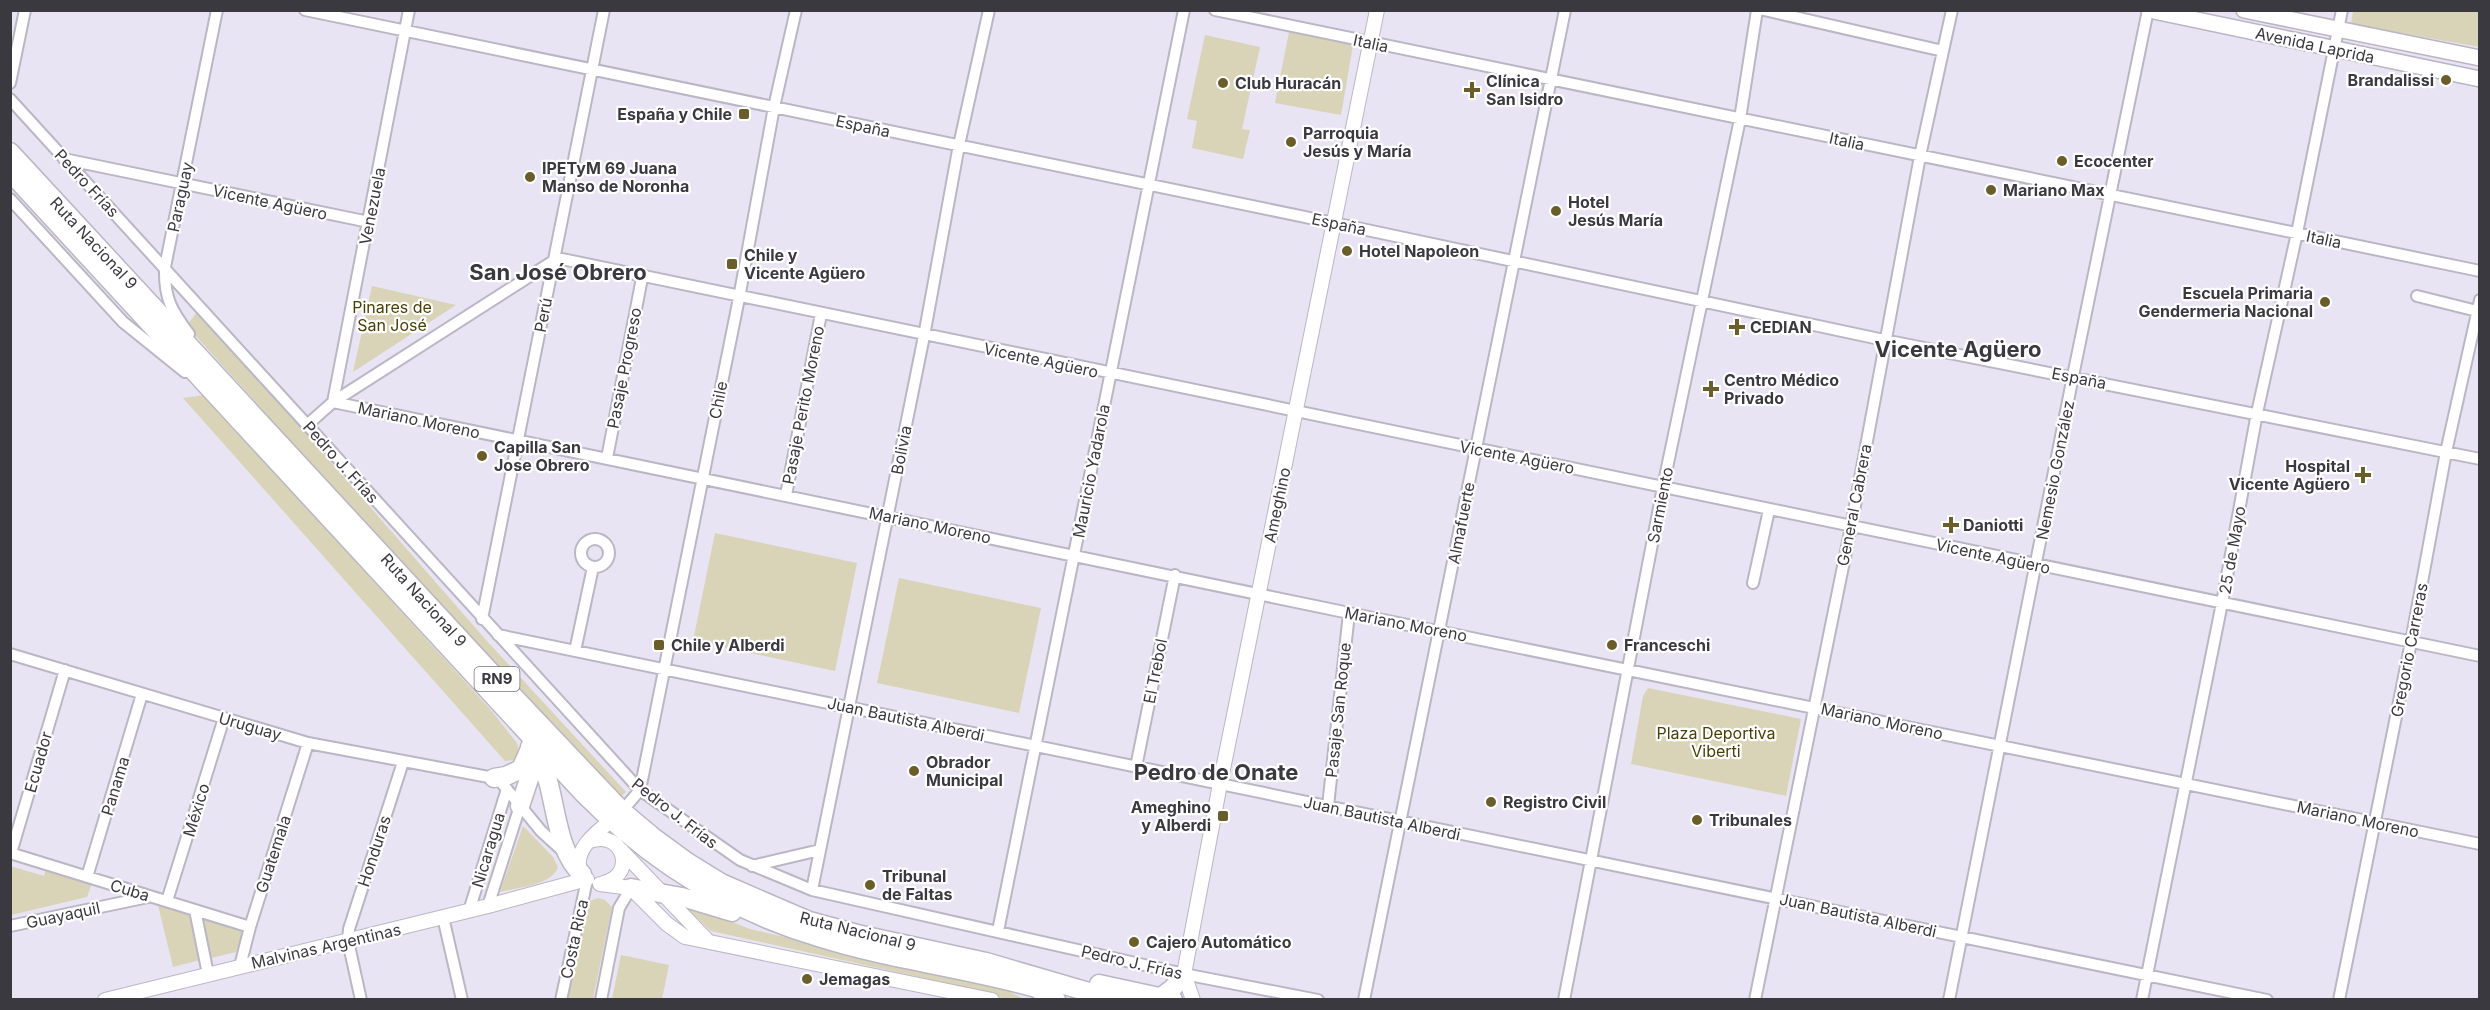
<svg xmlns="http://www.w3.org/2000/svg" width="2490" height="1010" viewBox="0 0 2490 1010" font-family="Inter,sans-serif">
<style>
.green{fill:#d9d3b8}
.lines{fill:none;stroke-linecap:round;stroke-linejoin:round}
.minor-casing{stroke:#bab6c4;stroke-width:14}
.tertiary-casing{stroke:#bab6c4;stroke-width:16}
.secondary-casing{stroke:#bab6c4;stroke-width:18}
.trunk-casing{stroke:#bab6c4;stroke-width:21}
.minor{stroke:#fff;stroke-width:10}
.tertiary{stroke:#fff;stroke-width:14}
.secondary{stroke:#fff;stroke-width:15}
.trunk{stroke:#fff;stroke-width:18}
.poi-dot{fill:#695d29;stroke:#fff;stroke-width:2}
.labels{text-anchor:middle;stroke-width:4.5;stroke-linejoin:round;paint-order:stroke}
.shield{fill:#fff;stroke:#767479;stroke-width:1.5}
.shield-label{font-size:15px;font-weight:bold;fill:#3b3940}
.street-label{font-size:16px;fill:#3b3940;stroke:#fff}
.poi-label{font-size:16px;font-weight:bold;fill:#3b3940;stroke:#fff;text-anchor:start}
.park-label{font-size:16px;fill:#4a3e04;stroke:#fff}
.district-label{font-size:22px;font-weight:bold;fill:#3b3940;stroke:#fff}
</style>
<rect width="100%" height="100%" fill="#e8e4f3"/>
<path class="green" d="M2353 11H2479V47L2351 24Z
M1289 32 1353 45 1341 115 1275 103Z
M1205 35 1260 47 1242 129 1250 130 1243 159 1192 148 1197 121 1187 119Z
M372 286 456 305 353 372Z
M196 313 303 430 486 640 626 792 618 800 481 653 187 326Z
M204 395 490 709 517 743 519 751 516 760 505 761 183 398Z
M715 533 857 563 835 671 693 641Z
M899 578 1041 608 1019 713 877 683Z
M1648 688 1801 719 1786 796 1631 764 1643 696Z
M523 826 553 857 558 867C551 886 518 887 500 892Z
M10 866 44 876 46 868 92 883 87 897 11 915Z
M598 898 605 900 612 907 593 999 566 1000 587 902Z
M681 902 750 929 1002 988 1024 999H1003L996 994 711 931Z
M158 905 190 915 200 960 173 967Z
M203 919 243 931 236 952 211 958Z
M621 955 669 965 662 999H612Z"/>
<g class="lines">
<g class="minor-casing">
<path id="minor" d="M305 10 1334 223 1884 340 2480 459
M1215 10 2480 271
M1764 10 1943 51
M10 83 25 10
M10 99 640 790 740 860 812 890 1184 974 1318 1000
M64 159 369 222
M10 199 123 322 185 372
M2417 296 2477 311
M189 334C171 310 164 298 165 267L217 10
M333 402 1349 613 2480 844
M333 402 409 10
M307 425 333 402 555 260 562 259 2480 656
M607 458 642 278
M786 495 821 314
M581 553a14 14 0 1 1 28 0a14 14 0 1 1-28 0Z
M1753 583 1769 510
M482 619 604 10
M498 635 2267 1000
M575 651 593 567
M10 654 308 743 494 778 501 782 541 831 564 852
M1136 767 1175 575
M1328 806 1349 613
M622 811 640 790 739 298 774 107 796 10
M10 853 250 927
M11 853 65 670
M752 866 820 850
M87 877 142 694
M812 890 924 336 959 145 989 10
M167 901 224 718
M488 906 520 806
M195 910 208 974
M469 911 507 789
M443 917 462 1000
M10 926 148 897
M998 931 1184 10
M240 966 250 927 308 743
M361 1000 348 941 349 929 403 762
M561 1000 587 880
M601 1000 619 908 631 888
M1364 1000 1565 10
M1564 1000 1663 487 1740 119 1757 10
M1755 1000 1851 527 1920 156 1952 10
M1949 1000 2073 376 2148 10
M2142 1000 2222 603 2257 413 2297 233 2342 10
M2339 1000 2411 642 2446 452 2480 300"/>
</g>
<g class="tertiary-casing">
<path id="tertiary" d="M590 841C624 829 637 876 603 883
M621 850 707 940
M581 873C570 849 602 828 619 814
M600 884 631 888 667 924 685 937 992 1000
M105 1000 488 906 587 879
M1193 1000 1184 974 1220 784 1377 10"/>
</g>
<g class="secondary-casing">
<path id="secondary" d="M2149 10 2480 79
M2244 10 2480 58"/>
</g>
<g class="trunk-casing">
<path id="trunk" d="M10 152 499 681 622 811 653 837 687 862 721 883 809 921 857 934 986 962 1116 1000
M10 172 583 793C649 860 728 910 818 937 890 960 967 968 1040 989
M530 747C537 758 544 768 548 781 556 809 559 855 582 874
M494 778 506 776 521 769 529 751
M520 806 531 773 530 748
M631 888 682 897 732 912
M1099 984 1173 1000
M1036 988 1056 1000
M1161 997 1172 989 1184 974"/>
</g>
<use href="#minor" class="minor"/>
<use href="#tertiary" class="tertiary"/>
<use href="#secondary" class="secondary"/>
<use href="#trunk" class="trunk"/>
</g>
<g class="poi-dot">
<circle cx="2446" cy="80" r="6"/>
<circle cx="1223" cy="83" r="6"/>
<path d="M1469 81h6v6h6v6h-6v6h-6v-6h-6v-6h6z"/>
<rect x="738" y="108" width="12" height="12" rx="3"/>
<circle cx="1291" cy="142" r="6"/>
<circle cx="2062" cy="161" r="6"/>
<circle cx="530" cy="177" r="6"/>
<circle cx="1991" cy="190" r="6"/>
<circle cx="1556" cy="211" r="6"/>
<circle cx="1347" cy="251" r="6"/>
<rect x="726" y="258" width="12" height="12" rx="3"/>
<circle cx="2325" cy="302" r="6"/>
<path d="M1734 318h6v6h6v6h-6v6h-6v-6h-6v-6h6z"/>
<path d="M1708 380h6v6h6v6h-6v6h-6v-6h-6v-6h6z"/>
<circle cx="482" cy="456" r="6"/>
<path d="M2360 466h6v6h6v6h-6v6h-6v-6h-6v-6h6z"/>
<path d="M1948 516h6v6h6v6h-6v6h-6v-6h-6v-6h6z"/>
<rect x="653" y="639" width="12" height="12" rx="3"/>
<circle cx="1612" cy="645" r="6"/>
<circle cx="914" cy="771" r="6"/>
<circle cx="1491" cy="802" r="6"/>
<rect x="1217" y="810" width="12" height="12" rx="3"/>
<circle cx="1697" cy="820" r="6"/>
<circle cx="870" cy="885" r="6"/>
<circle cx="1134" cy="942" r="6"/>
<circle cx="807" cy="979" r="6"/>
</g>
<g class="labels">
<rect class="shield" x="474.5" y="667" width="45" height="24" rx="4.5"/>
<g class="shield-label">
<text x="497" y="684">RN9</text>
</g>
<g class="street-label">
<text transform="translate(1371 43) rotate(12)" y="6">Italia</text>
<text transform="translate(2315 45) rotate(12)" y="6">Avenida Laprida</text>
<text transform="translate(863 126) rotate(12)" y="6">España</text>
<text transform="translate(1847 141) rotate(12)" y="6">Italia</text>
<text transform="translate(87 183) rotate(47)" y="6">Pedro Frías</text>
<text transform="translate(180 197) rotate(-78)" y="6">Paraguay</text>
<text transform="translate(270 202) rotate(12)" y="6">Vicente Agüero</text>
<text transform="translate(372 206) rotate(-79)" y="6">Venezuela</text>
<text transform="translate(1339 224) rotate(12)" y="6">España</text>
<text transform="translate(2324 239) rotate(12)" y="6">Italia</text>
<text transform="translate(94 243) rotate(47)" y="6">Ruta Nacional 9</text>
<text transform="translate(543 315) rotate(-79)" y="6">Perú</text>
<text transform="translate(1041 360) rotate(12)" y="6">Vicente Agüero</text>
<text transform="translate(624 368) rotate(-79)" y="6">Pasaje Progreso</text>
<text transform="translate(2079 378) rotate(11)" y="6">España</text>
<text transform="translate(718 400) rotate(-79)" y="6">Chile</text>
<text transform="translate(803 405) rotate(-79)" y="6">Pasaje Perito Moreno</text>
<text transform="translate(419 420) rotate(12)" y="6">Mariano Moreno</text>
<text transform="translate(901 450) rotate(-79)" y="6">Bolivia</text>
<text transform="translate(1517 457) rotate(11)" y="6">Vicente Agüero</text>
<text transform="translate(341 462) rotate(48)" y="6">Pedro J. Frías</text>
<text transform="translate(2055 470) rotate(-79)" y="6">Nemesio González</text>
<text transform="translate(1091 471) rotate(-79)" y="6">Mauricio Yadarola</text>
<text transform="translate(1277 505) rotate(-78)" y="6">Ameghino</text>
<text transform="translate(1660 505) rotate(-79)" y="6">Sarmiento</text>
<text transform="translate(1854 505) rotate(-79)" y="6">General Cabrera</text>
<text transform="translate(1461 523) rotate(-79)" y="6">Almafuerte</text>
<text transform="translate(930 525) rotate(12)" y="6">Mariano Moreno</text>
<text transform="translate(2232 550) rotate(-80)" y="6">25 de Mayo</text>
<text transform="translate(1993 556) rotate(12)" y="6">Vicente Agüero</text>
<text transform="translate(424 600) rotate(48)" y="6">Ruta Nacional 9</text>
<text transform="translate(1406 624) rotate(11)" y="6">Mariano Moreno</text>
<text transform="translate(2409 650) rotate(-79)" y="6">Gregorio Carreras</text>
<text transform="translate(1155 671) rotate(-79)" y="6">El Trebol</text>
<text transform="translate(1338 710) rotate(-84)" y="6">Pasaje San Roque</text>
<text transform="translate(906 719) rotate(12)" y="6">Juan Bautista Alberdi</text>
<text transform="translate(1882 721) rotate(12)" y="6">Mariano Moreno</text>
<text transform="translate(250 726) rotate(16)" y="6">Uruguay</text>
<text transform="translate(38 762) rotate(-74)" y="6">Ecuador</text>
<text transform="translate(115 786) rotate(-73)" y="6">Panama</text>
<text transform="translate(196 810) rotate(-73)" y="6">México</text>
<text transform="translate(675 813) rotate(38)" y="6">Pedro J. Frías</text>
<text transform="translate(1382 818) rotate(12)" y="6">Juan Bautista Alberdi</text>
<text transform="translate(2358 819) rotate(12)" y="6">Mariano Moreno</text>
<text transform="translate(488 850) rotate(-73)" y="6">Nicaragua</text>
<text transform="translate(374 851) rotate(-72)" y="6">Honduras</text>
<text transform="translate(273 854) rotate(-72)" y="6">Guatemala</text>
<text transform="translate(130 890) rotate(17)" y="6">Cuba</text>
<text transform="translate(63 915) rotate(-12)" y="6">Guayaquil</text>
<text transform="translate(1858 915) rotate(12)" y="6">Juan Bautista Alberdi</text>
<text transform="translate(858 931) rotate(14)" y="6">Ruta Nacional 9</text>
<text transform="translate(574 939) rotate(-78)" y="6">Costa Rica</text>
<text transform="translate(326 946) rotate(-13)" y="6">Malvinas Argentinas</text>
<text transform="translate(1132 962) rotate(13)" y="6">Pedro J. Frías</text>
</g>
<g class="poi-label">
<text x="2434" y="86" text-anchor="end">Brandalissi</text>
<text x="1486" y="87">Clínica<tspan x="1486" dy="18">San Isidro</tspan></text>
<text x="1235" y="89">Club Huracán</text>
<text x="732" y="120" text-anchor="end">España y Chile</text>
<text x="1303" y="139">Parroquia<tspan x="1303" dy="18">Jesús y María</tspan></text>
<text x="2074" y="167">Ecocenter</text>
<text x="542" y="174">IPETyM 69 Juana<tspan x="542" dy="18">Manso de Noronha</tspan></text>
<text x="2003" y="196">Mariano Max</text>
<text x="1568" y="208">Hotel<tspan x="1568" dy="18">Jesús María</tspan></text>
<text x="1359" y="257">Hotel Napoleon</text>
<text x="744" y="261">Chile y<tspan x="744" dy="18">Vicente Agüero</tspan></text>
<text x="2313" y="299" text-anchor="end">Escuela Primaria<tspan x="2313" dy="18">Gendermeria Nacional</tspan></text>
<text x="1750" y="333">CEDIAN</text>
<text x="1724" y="386">Centro Médico<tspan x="1724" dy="18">Privado</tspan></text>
<text x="494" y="453">Capilla San<tspan x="494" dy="18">Jose Obrero</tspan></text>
<text x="2350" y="472" text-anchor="end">Hospital<tspan x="2350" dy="18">Vicente Agüero</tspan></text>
<text x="1963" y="531">Daniotti</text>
<text x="671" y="651">Chile y Alberdi</text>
<text x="1624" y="651">Franceschi</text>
<text x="926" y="768">Obrador<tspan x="926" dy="18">Municipal</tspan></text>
<text x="1503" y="808">Registro Civil</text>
<text x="1211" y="813" text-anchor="end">Ameghino<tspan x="1211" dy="18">y Alberdi</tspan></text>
<text x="1709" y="826">Tribunales</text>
<text x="882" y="882">Tribunal<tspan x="882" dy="18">de Faltas</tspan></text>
<text x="1146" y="948">Cajero Automático</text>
<text x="819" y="985">Jemagas</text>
</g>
<g class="park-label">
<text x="392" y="313">Pinares de<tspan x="392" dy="18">San José</tspan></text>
<text x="1716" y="739">Plaza Deportiva<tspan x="1716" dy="18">Viberti</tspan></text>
</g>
<g class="district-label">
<text x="558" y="280">San José Obrero</text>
<text x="1958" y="357">Vicente Agüero</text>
<text x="1216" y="780">Pedro de Onate</text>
</g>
</g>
<rect width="2490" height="1010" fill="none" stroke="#3b3940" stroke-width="24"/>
</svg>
